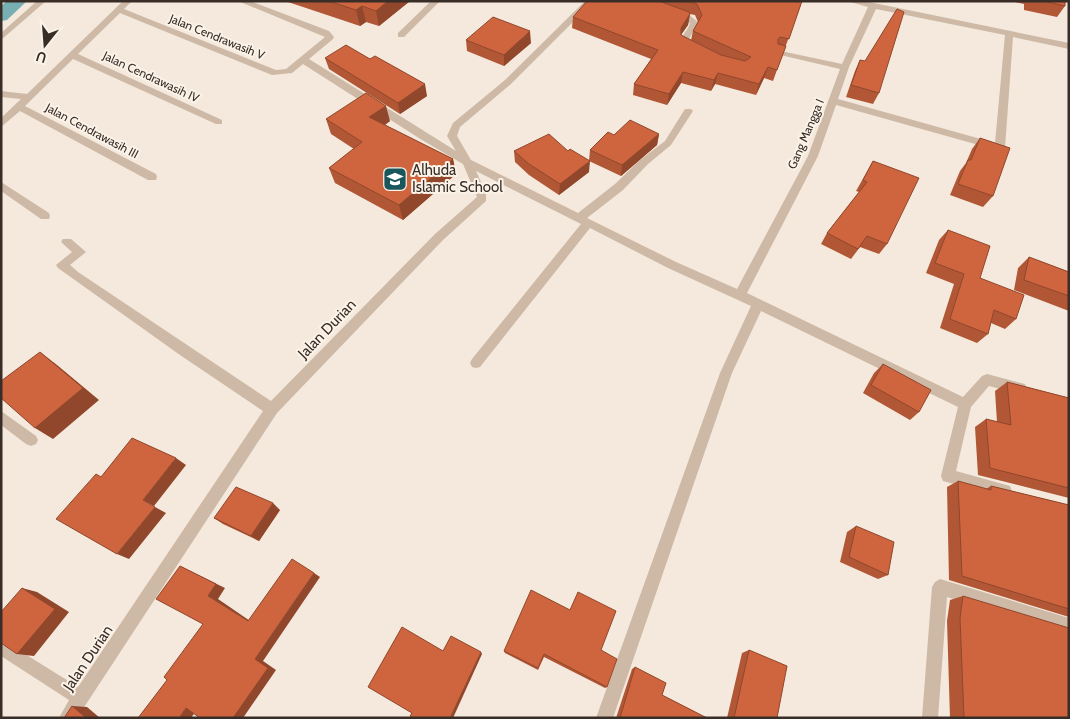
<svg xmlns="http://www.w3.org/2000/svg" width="1070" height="719" viewBox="0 0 1070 719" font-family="Cabin,sans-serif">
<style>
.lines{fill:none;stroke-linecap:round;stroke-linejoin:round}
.canal{fill:#78afb3;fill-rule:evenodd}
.minor{fill:#cdb9a6;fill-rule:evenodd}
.wall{fill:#b15736;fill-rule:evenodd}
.shaded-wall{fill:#90472c}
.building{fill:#ce653f;stroke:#90472c}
.labels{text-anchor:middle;stroke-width:4;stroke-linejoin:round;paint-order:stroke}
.far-street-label{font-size:12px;fill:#392d28;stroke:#fbf3e8}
.poi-label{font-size:15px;fill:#392d28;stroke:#fbf3e8;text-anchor:start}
.street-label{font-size:15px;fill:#392d28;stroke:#fbf3e8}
</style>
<rect width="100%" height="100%" fill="#f4e9dc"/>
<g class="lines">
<path class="canal" d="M7 1H27L7 20 1 21V6Z"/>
<path class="minor" d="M37 1H46L1 40V33Z
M123 1H132L124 9 276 70 286 69 325 37 238 1H250L329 31 334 37 333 39 309 59 456 151 447 136 453 123 505 80 585 1H594L511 84 460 127 457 136 471 160 578 213 615 184 640 160 665 141 685 109H691L693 111 671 145 648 164 623 190 587 218 676 262 737 289 808 156 840 69 776 54V50L842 64 868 7 847 1H864L1069 43V49L1013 37 1005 148 1000 151 836 105 818 156 747 293 963 397 982 376 987 374 1025 384 1026 388 1025 392 1020 394 989 386 971 407 956 471 1010 486 1012 491 1010 496 1005 498 943 481 941 476 958 407 761 311 732 373 613 718H596L720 373 751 306 668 268 590 228 480 367 476 368 472 367 470 363 472 359 581 224 476 171 486 193V201L443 240 277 413 77 718H59L69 700 1 656V639L78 687 263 411 180 355 58 268 56 265 72 252 61 242 63 239H71L86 252 70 265 78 272 271 401 435 234 477 197 463 164 422 140 303 64 292 73 272 75 120 13 78 54 222 120V124H216L73 59 25 106 156 174 157 177 156 180H148L20 111 1 127V118L21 99 1 97V91L27 94ZM876 9 1005 35 995 143 838 99 849 67Z
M431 1H440L404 37H398V33Z
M671 11 689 15 698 22C697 30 689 35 688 43L696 49 695 51H689L680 44C680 36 688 31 690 23L671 15Z
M1 182 49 213 50 216 49 219H41L1 191Z
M1 411 36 436 38 440 36 444 31 446 26 444 1 425Z
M940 579 1069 618V634L947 597 938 718H922L932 587 935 582Z"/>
</g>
<path class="wall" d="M285 1H410L379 26 366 22 360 26Z
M587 1H802L773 81 764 78 756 95 715 84 711 91 681 83 667 105 633 95 634 84 651 59 572 28 573 17ZM690 14 695 15 698 22 693 31 691 40 681 35 688 25Z
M1015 1H1065V6L1057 17 1024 10V4L1015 2Z
M466 40 531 43 504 66 467 51Z
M325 58 427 96 400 114 329 69Z
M860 60 879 93 873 104 846 97 855 71Z
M326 119 390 121 385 125 453 159 456 174 403 220 335 183 329 168 354 149 331 134Z
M659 134 657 145 621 176 589 161V172L559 195 529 175 515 162 514 151H568L589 161 590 150 614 135Z
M980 138 993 196 983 207 950 195 960 171 966 163 972 149Z
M873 161 887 244 879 254 860 247 851 259 821 244 827 233 859 192 856 191Z
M948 230 980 278 1016 319 1005 329 991 323 988 334 977 343 940 328 954 284 926 273 939 240Z
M1029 257 1069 272V311L1014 290 1018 268Z
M883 364 919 412 910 420 863 393 874 373Z
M1007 382 1069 398V498L978 475 975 427 986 419 997 422 995 391Z
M958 481 986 489 991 486 1069 505V617L949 580 947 487Z
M280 510 259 541 223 524 214 518Z
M856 526 888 575 878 579 840 562 847 532Z
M963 596 1069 718H950L947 621 950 600Z
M601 650 607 687 605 688 544 657 538 670 505 653 504 651Z
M749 650 777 718H727L742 653Z
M635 667 662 695 707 718H616L632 669Z"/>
<path class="shaded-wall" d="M388 1H410L379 26 376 11Z
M362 6 366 22 360 26 356 10Z
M690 14 688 25 678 39 681 28Z
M530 31 531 43 504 66V55Z
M768 67 764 78 756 95 759 84Z
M683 72 681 83 667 105 669 94Z
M718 73 715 84 711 91 714 80Z
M425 84 427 96 400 114 398 103Z
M386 106 390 121 374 132 369 117Z
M659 134 657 145 621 176 622 165Z
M453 159 456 174 403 220 399 205Z
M590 161 589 172 559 195 560 184Z
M40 352 57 365 99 400 53 439 35 428Z
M176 458 186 465 154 506 143 500Z
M273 503 280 510 259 541 251 536Z
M155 507 166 513 129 559 117 554Z
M180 566 225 588 218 599 256 625 248 621 208 596Z
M314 573 320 577 263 661 276 670 243 718H233L255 659Z
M22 588 37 592 69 612 34 656 17 654Z
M481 652 482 654 453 718H450Z
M72 706 87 707 100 718H86Z
M186 708H198L191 718H179Z"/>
<path class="building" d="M328 1H388L376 11 362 6 356 10Z
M587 1H659L689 12 690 14 681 28V35L721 55 745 61 751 57 693 31 702 15 697 4 687 1H802L789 39 780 37 778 39V44L786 46 777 70 768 67 759 84 718 73 714 80 683 72 669 94 634 84 658 50 573 17Z
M1043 1H1065V6Z
M897 9 904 12 879 93 851 85 860 60 865 61Z
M493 17 530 31 504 55 466 40Z
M346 45 370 59 375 56 425 84 398 103 325 58Z
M366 93 386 106 369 117 453 159 399 205 329 168 362 142 326 119Z
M630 120 659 134 622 165 590 150 608 132 614 135Z
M549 134 568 151 570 149 590 161 560 184 529 164 514 151Z
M980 138 1010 148 993 196 958 184 968 160H971Z
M873 161 919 178 887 244 867 236 858 249 827 233 867 182 863 180Z
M948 230 990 246 980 278 1024 295 1016 319 994 310 988 334 950 319 964 274 935 263Z
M1029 257 1069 272V296L1024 280Z
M40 352 83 388 35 428 1 398V381Z
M883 364 931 390 919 412 871 385Z
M1007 382 1069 398V488L990 468 986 419 1011 425Z
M132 438 176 458 143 500 155 507 117 554 56 519 96 474 101 477Z
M958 481 991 490V486L1069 505V609L962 576Z
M236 487 273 503 251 536 214 518Z
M856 526 894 542 888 575 849 557Z
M292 559 314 573 255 659 268 668 233 718H200L186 708 179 718H138L167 680 164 677 203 624 156 599 180 566 216 584 208 596 248 621Z
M22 588 55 609 17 654 1 643V612Z
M531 590 570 610 578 592 616 611 601 650 617 659 607 687 544 654 538 668 504 651Z
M963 596 1069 628V718H964L960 618Z
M402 627 443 651 451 636 481 652 450 718H413L410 716 412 713 368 687Z
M749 650 787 666 777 718H734Z
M635 667 666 683 662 695 707 718H620Z
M72 706 86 718H64Z"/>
<defs>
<g id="school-square" transform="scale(1.25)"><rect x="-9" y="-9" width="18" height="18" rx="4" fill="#1a575d" stroke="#fbf3e8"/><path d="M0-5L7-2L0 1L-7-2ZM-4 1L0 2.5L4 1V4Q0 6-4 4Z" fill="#fff"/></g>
</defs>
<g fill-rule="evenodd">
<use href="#school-square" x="395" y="179"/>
</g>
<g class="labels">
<g class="far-street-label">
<text transform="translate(217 37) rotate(22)" y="4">Jalan Cendrawasih V</text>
<text transform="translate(151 77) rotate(25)" y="4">Jalan Cendrawasih IV</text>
<text transform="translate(92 131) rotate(28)" y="4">Jalan Cendrawasih III</text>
<text transform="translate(806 134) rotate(-67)" y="4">Gang Mangga I</text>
</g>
<g class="poi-label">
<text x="412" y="175">Alhuda<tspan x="412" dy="17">Islamic School</tspan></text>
</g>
<g class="street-label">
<text transform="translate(327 329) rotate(-46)" y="5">Jalan Durian</text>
<text transform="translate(88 658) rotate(-56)" y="5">Jalan Durian</text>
</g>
</g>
<rect width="1070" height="719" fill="none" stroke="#392d28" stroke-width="5"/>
<g transform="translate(45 45) rotate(197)" stroke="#fbf3e8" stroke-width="4" paint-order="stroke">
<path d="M0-4L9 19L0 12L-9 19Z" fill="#392d28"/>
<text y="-8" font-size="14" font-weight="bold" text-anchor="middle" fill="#392d28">U</text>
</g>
</svg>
